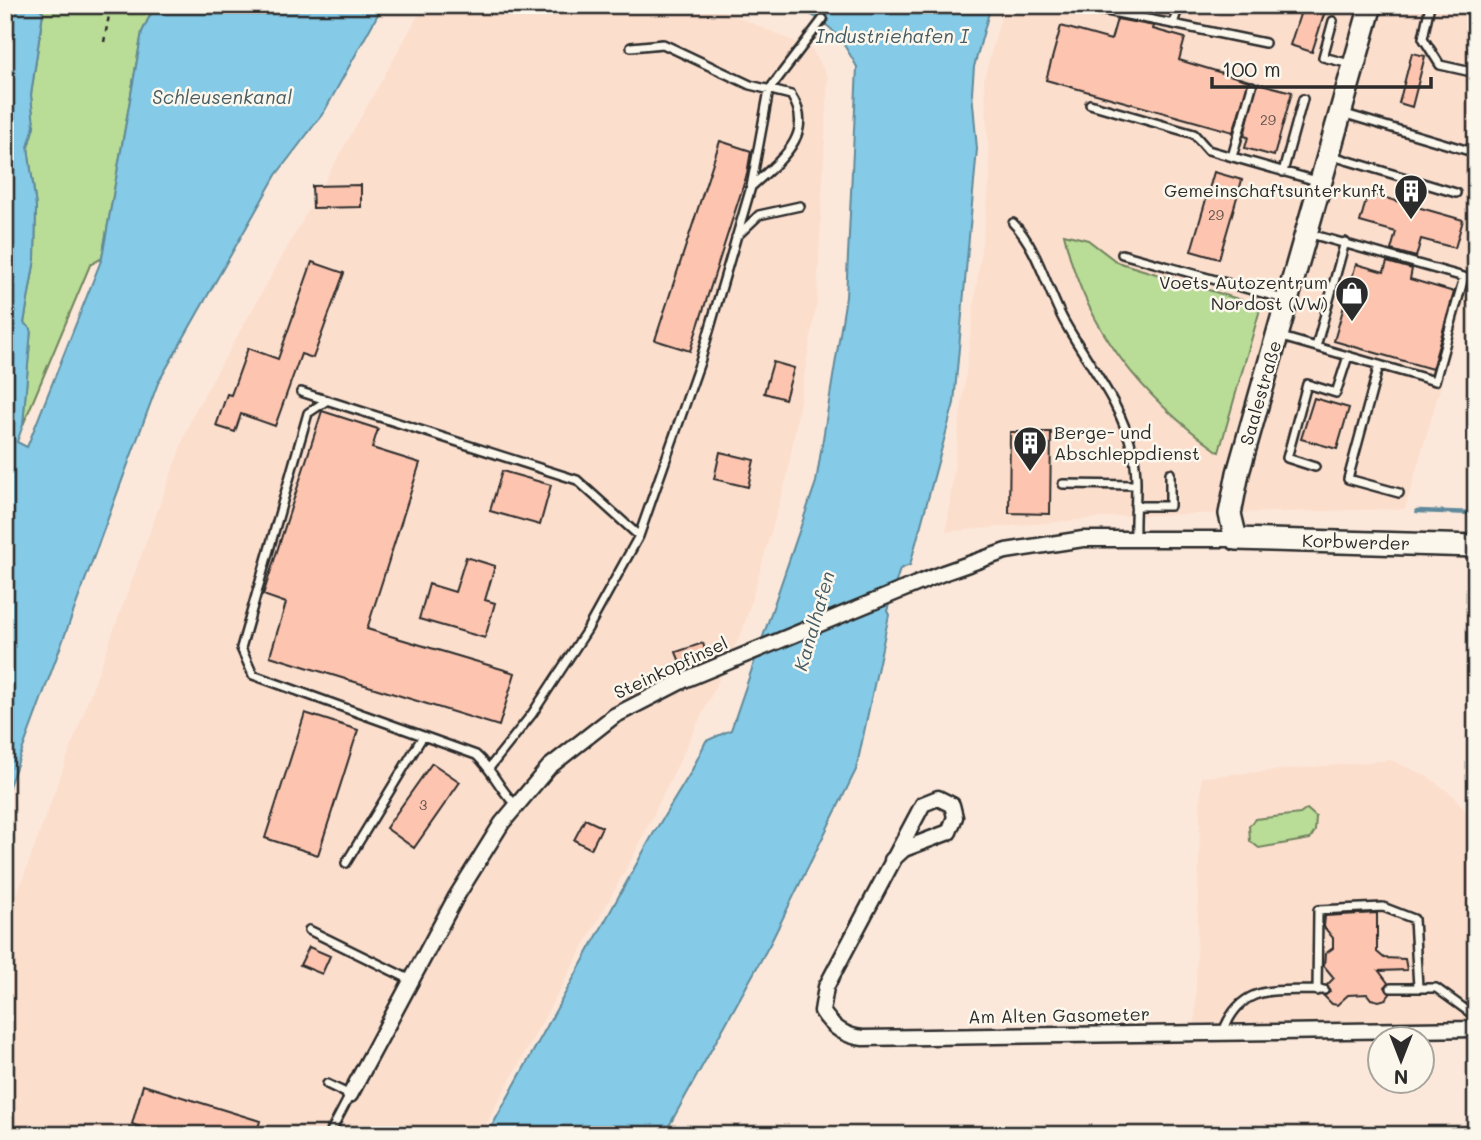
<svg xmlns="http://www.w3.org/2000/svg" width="1481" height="1140" viewBox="0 0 1481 1140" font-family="Mali,sans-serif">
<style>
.built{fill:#fcdecd}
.green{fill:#b9dc96;stroke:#728460;stroke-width:2}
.water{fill:#85cae6;stroke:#618a9b;stroke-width:2}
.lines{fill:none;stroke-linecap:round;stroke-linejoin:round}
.stream{stroke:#618a9b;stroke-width:4.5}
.building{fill:#fdc5b0;stroke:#2b2b2b;stroke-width:2}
.lane-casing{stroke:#2b2b2b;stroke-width:12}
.street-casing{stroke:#2b2b2b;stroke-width:19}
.secondary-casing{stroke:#2b2b2b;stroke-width:26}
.path{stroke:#2b2b2b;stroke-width:2.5;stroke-dasharray:5 5;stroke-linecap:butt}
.lane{stroke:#fbf7ec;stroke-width:7}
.street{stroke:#fbf7ec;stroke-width:14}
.secondary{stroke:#fbf7ec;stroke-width:21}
.labels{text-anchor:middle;stroke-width:5;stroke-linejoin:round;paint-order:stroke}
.number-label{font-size:14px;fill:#60524c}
.poi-label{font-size:18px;fill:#2b2b2b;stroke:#fbf7ec;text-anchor:end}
.street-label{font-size:18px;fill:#2b2b2b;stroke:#fbf7ec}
.water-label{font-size:19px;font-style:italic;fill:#465b63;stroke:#fbf7ec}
</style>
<rect width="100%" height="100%" fill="#fce8da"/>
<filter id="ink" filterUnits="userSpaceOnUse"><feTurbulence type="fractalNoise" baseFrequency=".0143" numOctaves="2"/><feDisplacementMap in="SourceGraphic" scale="14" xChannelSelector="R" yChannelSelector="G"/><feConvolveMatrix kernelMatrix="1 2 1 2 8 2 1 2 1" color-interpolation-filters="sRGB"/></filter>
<g filter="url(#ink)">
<path class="built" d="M424 5H710L812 49 828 77 817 302 787 477 743 630 635 853 480 1135H5V927L192 416Z
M1004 5H1476V265L1405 509 1123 516 946 532 990 177 984 78Z
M1391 760 1427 776 1454 796 1476 825V1021L1195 1023 1201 777Z
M667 1128 1017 1135H664Z"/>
<path class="green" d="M36 5H155L142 32 102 258 90 265 23 425 31 329 24 323 35 259 36 207 28 147 34 126 31 95 43 13Z
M1064 234 1088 240 1117 262 1261 306 1219 452C1142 398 1084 326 1064 234Z
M1307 809 1316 817 1315 831 1310 839 1259 848 1250 841 1249 826 1255 819 1300 814Z"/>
<path class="water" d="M5 5H36L43 12 31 95 34 126 28 147 36 207 35 259 24 323 31 329 23 425 17 442 27 447 102 258 142 32 155 5H383L324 112 276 175 158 383 5 797Z
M792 5H991L974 67 972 92 977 149 954 403 910 565 900 569 887 611 889 615 856 770 771 942 664 1135H487L652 836 691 772 706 741 731 730 816 482 846 297 857 67C838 32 828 21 792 5Z"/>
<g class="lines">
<path class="stream" d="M1417 511 1476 513"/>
</g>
<path class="building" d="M1303 5H1327L1312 52 1290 45Z
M1117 19 1154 26 1153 29 1185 38 1179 60 1249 81 1233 132 1046 80 1061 26 1111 40Z
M1412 53 1425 56 1412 107 1399 103Z
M1257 83 1292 92 1274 156 1245 148 1248 137 1244 136Z
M720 141 751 151 747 174 690 351 655 340Z
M1214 172 1242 180 1219 259 1191 251Z
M361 185V207L313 208 312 186Z
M1368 193 1463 220 1455 248 1421 239 1416 257 1391 250 1396 232 1360 222Z
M312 262 344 273 313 358 301 354 275 426 241 414 235 432 216 426 227 394 231 395 248 348 278 359Z
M1387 262 1412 269 1410 279 1454 292 1432 369 1334 341 1356 264 1384 272Z
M773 362 794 368 785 399 764 393Z
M1314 398 1349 408 1337 449 1301 439Z
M322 411 378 429 372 448 420 463 367 629 515 673 499 726 270 656 286 603 263 595Z
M1010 432H1051L1050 514 1009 513Z
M720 452 754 460 748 487 714 479Z
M502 471 551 485 540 525 490 511Z
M466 557 495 566 485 600 495 603 485 638 419 619 429 584 455 592Z
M703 643 706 654 680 662 676 652Z
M305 713 358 730 318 855 265 838Z
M432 763 460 782 414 848 386 828Z
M585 819 602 827 591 849 574 840Z
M1377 913V952L1384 958 1405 959 1407 970 1379 971 1388 983 1385 987 1390 994 1386 999 1379 1001 1371 999 1367 994 1348 995 1337 1005 1332 1004 1324 996 1330 992 1327 985 1334 978 1324 966 1325 954 1333 948V938L1324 927 1325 916Z
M309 947 330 956 322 974 300 965Z
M143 1085 260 1121 256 1135H137L140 1127 132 1124Z"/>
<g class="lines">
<g class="lane-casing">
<path id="lane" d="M1076 5 1173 24 1179 5
M1430 5 1423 38 1440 65 1476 73
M1469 5 1476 7
M1333 21 1323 57 1350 64
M1173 24 1265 43
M631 47 663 44 750 85 791 95C817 135 779 161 752 186
M1090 104 1194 134 1208 150 1317 181
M1342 113 1476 153
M1329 155 1456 193
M1232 157 1252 86
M1283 172 1303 99
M1013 223C1038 248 1047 290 1064 321 1088 364 1122 404 1133 453 1139 480 1134 510 1135 538
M736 237 759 215 800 206
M1122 254 1284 299
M1278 336 1435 381 1464 277 1307 233
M1316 347 1345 242
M1379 365 1348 479 1399 493
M301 392 577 480 639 536
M326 401 308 413 241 648 253 675 476 755C493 770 499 789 515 804
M1315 467 1287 458 1307 384 1336 393 1348 356
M1063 484 1136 485
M1135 506H1170V473
M490 767 532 714 587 630 639 536 700 362 751 187 769 90 823 19
M346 863 423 736
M309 930 411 980
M1391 988H1436L1476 1017
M1317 991 1318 910 1383 907 1414 919 1418 987
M1223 1032C1242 981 1277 992 1324 990
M327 1084 350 1095 329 1135"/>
</g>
<g class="street-casing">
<path id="street" d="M892 860 904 849 949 832 955 817 952 805 938 798 923 804 826 987 822 1011C832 1027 844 1036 863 1038L1476 1029
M350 1095 456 897 502 823 549 767 614 716 684 680 943 573 1006 551 1083 539H1236"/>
</g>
<g class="secondary-casing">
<g id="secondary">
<path id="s1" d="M1371 5 1238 473 1230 514 1236 539 1476 546"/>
</g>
</g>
<path class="path" d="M104 42 111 5"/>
<use href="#lane" class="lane"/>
<use href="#street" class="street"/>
<use href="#secondary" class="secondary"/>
</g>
</g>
<defs>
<g id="building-pin" transform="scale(1.75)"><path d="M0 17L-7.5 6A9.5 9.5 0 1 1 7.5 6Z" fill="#2b2b2b" stroke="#fbf7ec"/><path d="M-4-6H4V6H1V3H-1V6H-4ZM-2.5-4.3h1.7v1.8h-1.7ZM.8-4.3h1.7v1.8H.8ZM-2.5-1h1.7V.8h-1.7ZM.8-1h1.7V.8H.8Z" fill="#fff"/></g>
<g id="shop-pin" transform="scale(1.75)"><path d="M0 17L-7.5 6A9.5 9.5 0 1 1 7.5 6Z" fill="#2b2b2b" stroke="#fbf7ec"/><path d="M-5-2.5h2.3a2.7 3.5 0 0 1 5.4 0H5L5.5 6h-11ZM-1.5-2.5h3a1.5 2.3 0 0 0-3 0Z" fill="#fff"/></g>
</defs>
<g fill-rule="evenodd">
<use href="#building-pin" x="1411" y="191"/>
<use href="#shop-pin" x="1352" y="293"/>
<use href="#building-pin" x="1030" y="443"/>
</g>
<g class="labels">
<g class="number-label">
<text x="1268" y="125">29</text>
<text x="1216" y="220">29</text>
<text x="423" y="810">3</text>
</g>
<g class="poi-label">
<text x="1386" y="197">Gemeinschaftsunterkunft</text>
<text x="1328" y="289">Voets Autozentrum<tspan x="1328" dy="21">Nordost (VW)</tspan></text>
<text x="1054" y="439" text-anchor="start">Berge- und<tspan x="1054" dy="21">Abschleppdienst</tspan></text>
</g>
<g class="street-label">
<text transform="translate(1261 393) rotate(-74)" y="6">Saalestraße</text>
<text dy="6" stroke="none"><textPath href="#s1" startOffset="674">Korbwerder</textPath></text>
<text transform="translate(671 668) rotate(-25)" y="6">Steinkopfinsel</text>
<text transform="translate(1059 1016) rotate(-1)" y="6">Am Alten Gasometer</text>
</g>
<g class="water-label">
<text x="892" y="43">Industriehafen I</text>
<text x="222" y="104">Schleusenkanal</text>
<text transform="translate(814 621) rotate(-74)" y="7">Kanalhafen</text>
</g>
</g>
<rect width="1481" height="1140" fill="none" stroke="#fbf7ec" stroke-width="28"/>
<rect x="14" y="14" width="1453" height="1112" fill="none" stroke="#2b2b2b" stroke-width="2.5" filter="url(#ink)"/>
<g transform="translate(1401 1060) rotate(180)"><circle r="33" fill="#fbf7ec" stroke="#a8a59f" stroke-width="2"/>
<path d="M0-5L12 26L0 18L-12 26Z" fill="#2b2b2b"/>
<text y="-10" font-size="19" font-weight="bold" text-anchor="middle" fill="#2b2b2b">N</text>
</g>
<path d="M1212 77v10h219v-10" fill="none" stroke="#2b2b2b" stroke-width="3.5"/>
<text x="1222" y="77" font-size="21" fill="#2b2b2b" stroke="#fbf7ec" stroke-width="5" paint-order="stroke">100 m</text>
</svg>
